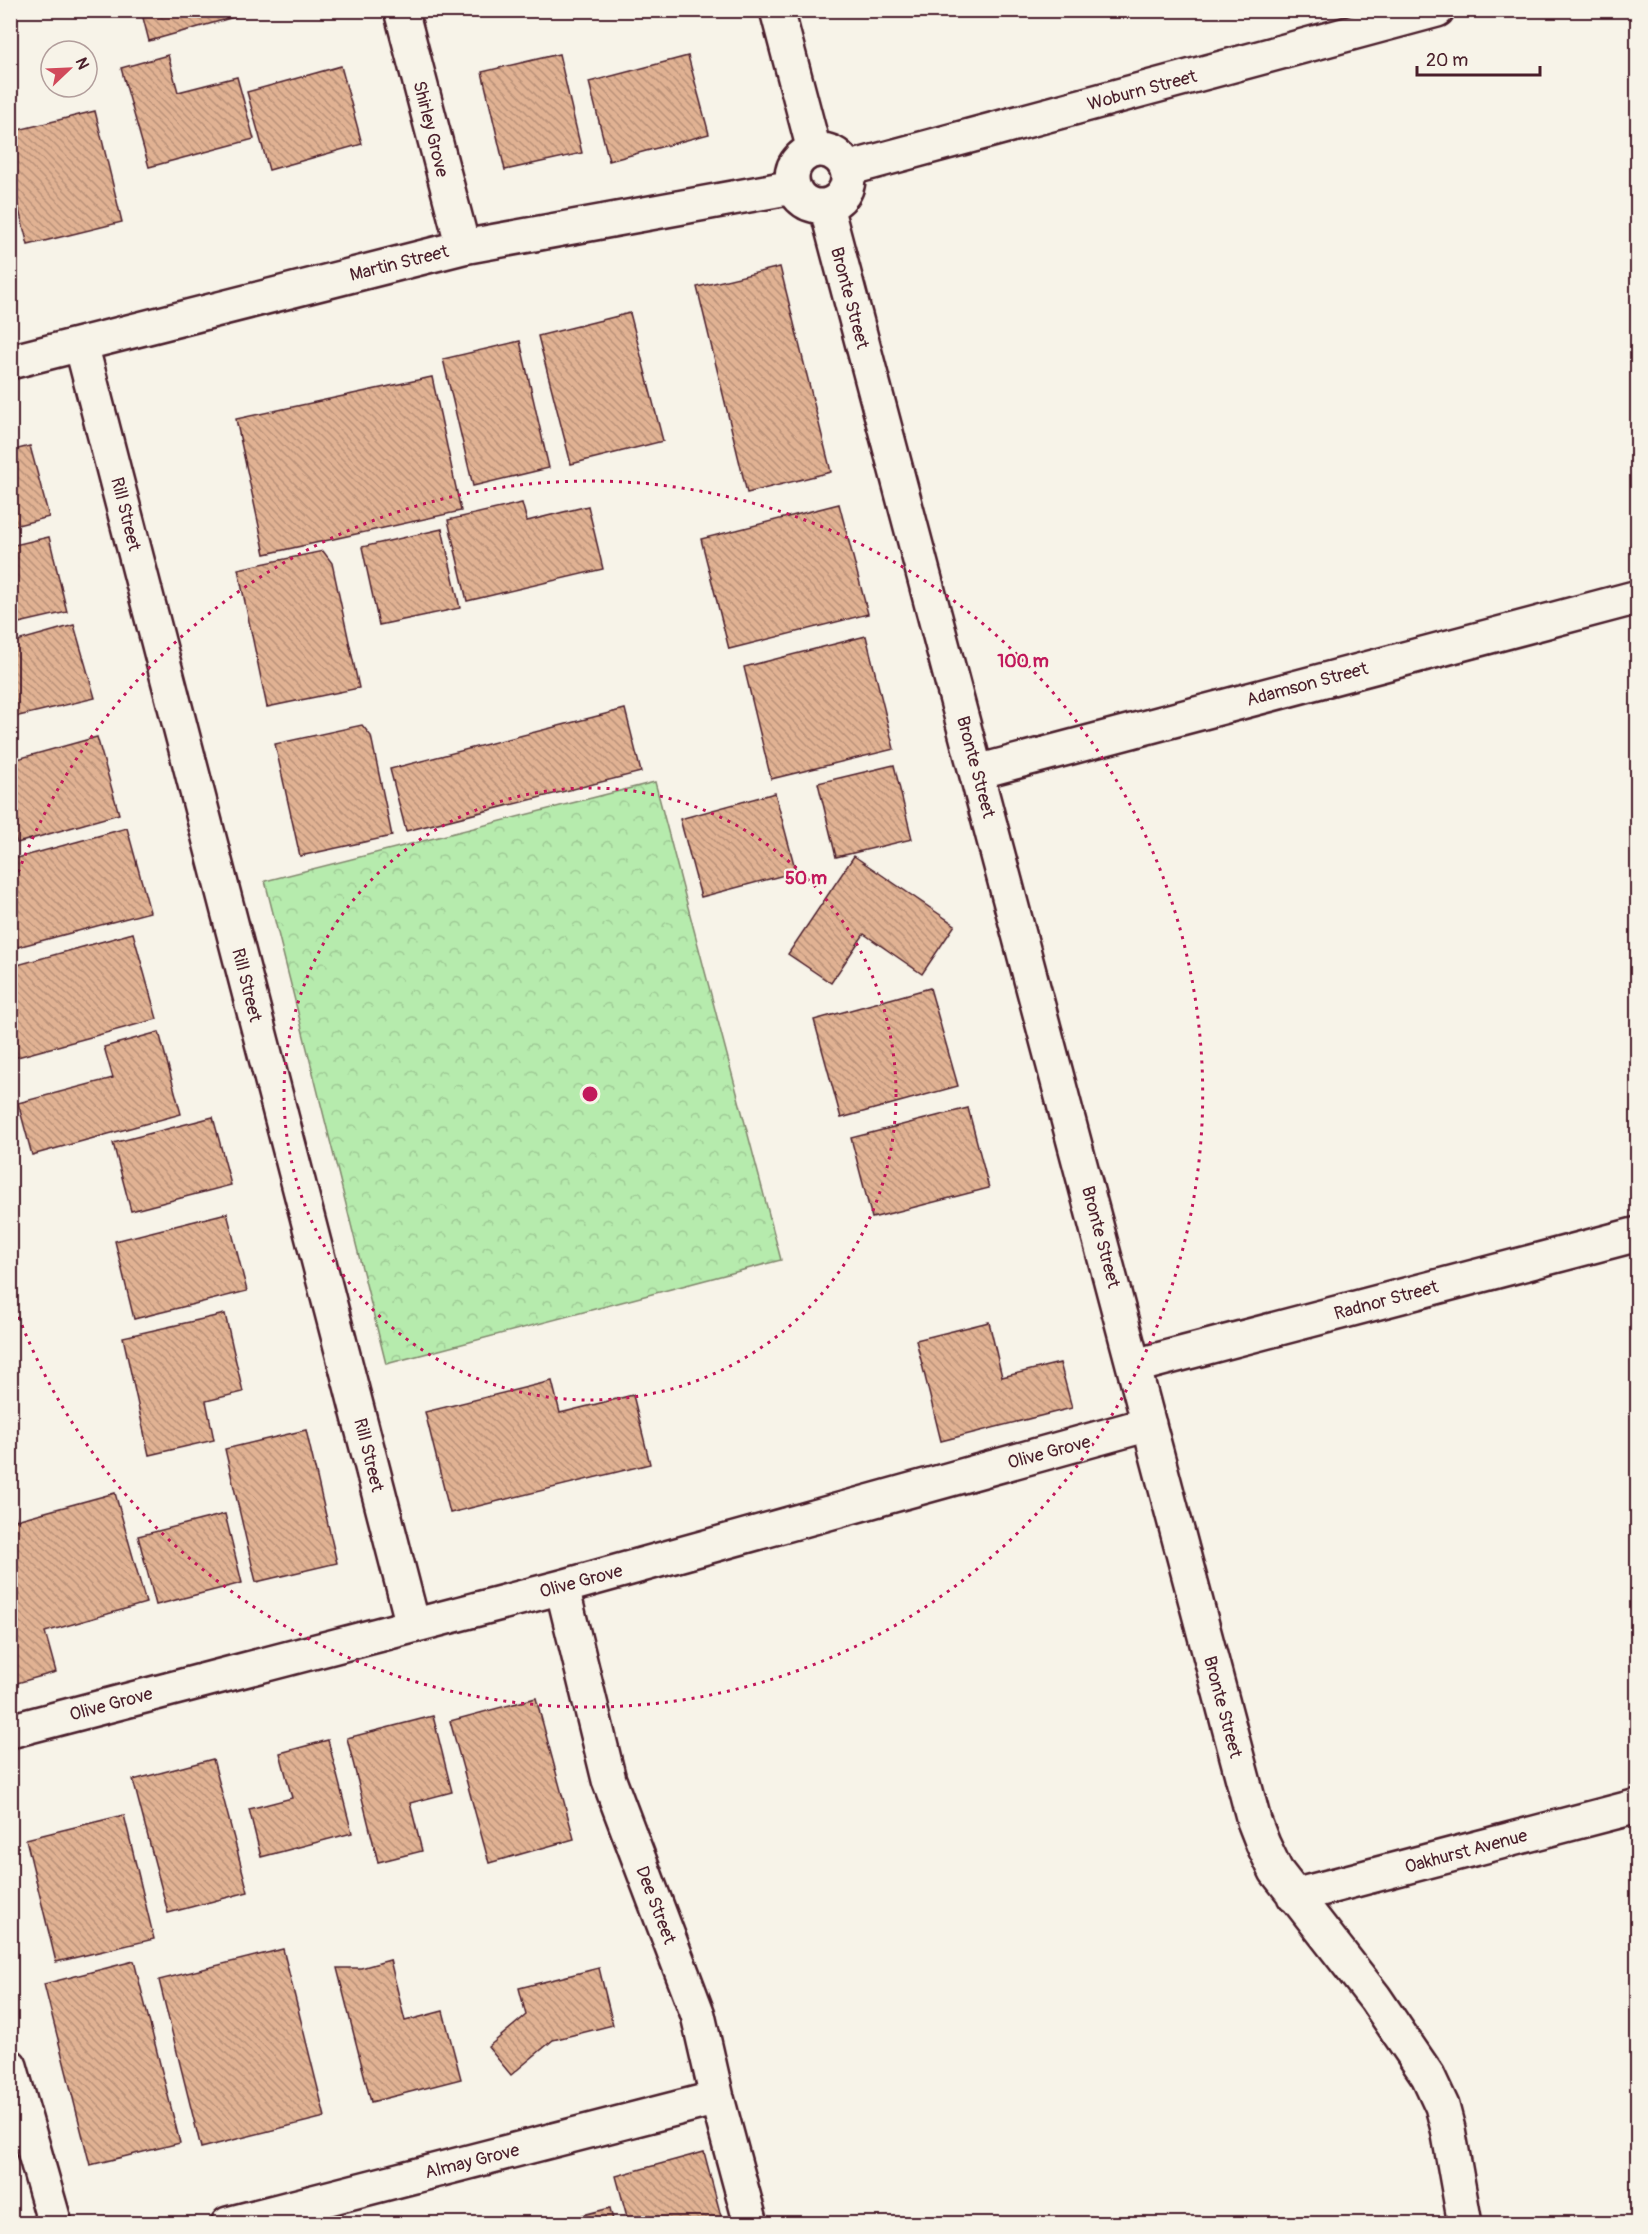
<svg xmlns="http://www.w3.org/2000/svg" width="1648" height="2234" viewBox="0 0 1648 2234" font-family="Pangolin,sans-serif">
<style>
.forest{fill:url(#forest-crowns);stroke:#80856c;stroke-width:1.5}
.building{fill:url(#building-back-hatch);stroke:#4a1f2b;stroke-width:1.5}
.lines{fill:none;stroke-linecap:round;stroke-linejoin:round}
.minor-casing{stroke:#4a1f2b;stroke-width:38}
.minor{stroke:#f7f3e8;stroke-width:33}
.ring{fill:none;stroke:#c2185b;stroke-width:3;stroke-dasharray:3 6}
.labels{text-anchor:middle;stroke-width:4.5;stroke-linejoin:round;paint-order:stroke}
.street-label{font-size:18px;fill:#4a1f2b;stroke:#f7f3e8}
.centre{fill:#c2185b;stroke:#f7f3e8;stroke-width:3}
.ring-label{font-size:18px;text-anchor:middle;font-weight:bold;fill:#c2185b;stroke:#f7f3e8;stroke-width:4.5;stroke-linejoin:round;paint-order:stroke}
</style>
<defs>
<pattern id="forest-crowns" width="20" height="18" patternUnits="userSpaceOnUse" patternTransform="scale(1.5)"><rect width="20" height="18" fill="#b6ebad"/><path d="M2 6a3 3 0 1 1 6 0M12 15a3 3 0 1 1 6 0" fill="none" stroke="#9ec995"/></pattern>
<pattern id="building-back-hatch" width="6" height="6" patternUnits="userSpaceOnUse" patternTransform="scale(1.5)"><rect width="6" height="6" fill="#e1b293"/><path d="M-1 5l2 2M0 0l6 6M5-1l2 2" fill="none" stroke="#b89078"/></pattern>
</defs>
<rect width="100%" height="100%" fill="#f7f3e8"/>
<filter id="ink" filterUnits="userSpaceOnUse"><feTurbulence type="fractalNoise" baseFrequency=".0167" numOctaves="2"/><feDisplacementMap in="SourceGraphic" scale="12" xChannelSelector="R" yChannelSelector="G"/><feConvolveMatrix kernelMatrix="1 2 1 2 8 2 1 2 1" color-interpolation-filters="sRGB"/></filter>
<g filter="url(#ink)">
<path class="forest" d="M655 782 781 1260 386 1364 265 881Z"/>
<path class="building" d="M141 10H259L149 41Z
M559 54 582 153 505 170 482 72Z
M168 55 178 92 237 77 254 139 149 167 121 68Z
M688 56 709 134 609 161 589 82Z
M341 66 362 144 269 170 247 92Z
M95 111 122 222 28 245 10 175V132Z
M780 267 831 472 747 493 697 287Z
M630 313 663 441 571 464 538 336Z
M520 341 549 468 473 486 443 359Z
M432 377 461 511 265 554 236 419Z
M30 446 49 517 10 527V451Z
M522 503 527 521 588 506 603 569 467 601 448 520Z
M839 504 868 614 729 649 701 539Z
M442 529 460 608 379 625 362 547Z
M49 537 67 612 10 625V546Z
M323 551 332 563 359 688 267 707 238 569Z
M74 625 95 698 10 718V643Z
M866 636 894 749 771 779 744 667Z
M625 709 641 772 406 831 390 769Z
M362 725 371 736 392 836 300 856 275 744Z
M97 737 119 814 17 843 10 820V761Z
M894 765 912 839 836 857 818 783Z
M775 793 796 872 701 897 680 819Z
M127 828 150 912 10 949V860Z
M854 856 955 925 922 974 864 934 831 983 788 954Z
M133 933 157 1019 10 1059V1016L18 1014 10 987V967Z
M930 988 958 1086 841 1118 814 1020Z
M159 1032 181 1114 32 1155 18 1103 113 1078 104 1047Z
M968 1108 989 1188 872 1218 851 1138Z
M213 1117 231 1185 131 1211 113 1143Z
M227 1213 247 1291 134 1319 115 1241Z
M225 1314 243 1392 206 1401 214 1440 149 1455 123 1337Z
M989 1322 1002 1377 1060 1363 1072 1408 941 1441 916 1340Z
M552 1381 560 1413 633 1395 650 1464 450 1513 425 1412Z
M306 1430 337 1563 256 1582 225 1449Z
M115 1493 146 1603 45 1632 56 1672 10 1685V1501L16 1520Z
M225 1514 242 1583 156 1605 138 1536Z
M536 1698 574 1839 489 1863 450 1721Z
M433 1716 452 1792 410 1803 422 1851 378 1862 347 1738Z
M328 1740 352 1833 261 1857 249 1809 292 1798 280 1753Z
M213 1759 248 1892 168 1913 133 1780Z
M124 1815 154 1939 56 1962 26 1839Z
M283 1949 325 2117 201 2148 159 1980Z
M390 1960 405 2021 443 2011 461 2079 371 2102 337 1968H361Z
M134 1961 180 2143 90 2165 44 1984Z
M599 1968 613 2025 553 2040 511 2075 488 2047 526 2015 519 1988Z
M704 2152 723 2224H629L616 2176Z
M610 2208 614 2224H548Z"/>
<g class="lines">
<g class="minor-casing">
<path id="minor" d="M401 10 463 247
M777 10 814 150
M792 178a28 28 0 1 1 56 0a28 28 0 1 1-56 0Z
M847 169 1437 10
M826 206 1254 1821 1263 1844 1276 1871 1375 1998 1428 2076 1442 2106 1448 2129 1465 2224
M81 344 413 1625
M10 362 463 247 793 187
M977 772 1638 597
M1135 1366 1638 1234
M562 1587 609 1780 698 2015 717 2098 751 2224
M10 1731 562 1587 1149 1424
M1294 1896 1638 1806
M10 2066 55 2224
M228 2224 717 2098"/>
</g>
<use href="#minor" class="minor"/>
</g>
</g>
<g class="ring">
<circle cx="590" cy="1094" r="306"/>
<path d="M12 889A613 613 0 1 1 12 1299"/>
</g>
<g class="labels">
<g class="street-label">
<text transform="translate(1142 90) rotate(-15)" y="6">Woburn Street</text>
<text transform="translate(431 129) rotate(76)" y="6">Shirley Grove</text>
<text transform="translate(399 263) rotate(-14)" y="6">Martin Street</text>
<text transform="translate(850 298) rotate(75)" y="6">Bronte Street</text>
<text transform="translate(126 514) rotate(76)" y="6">Rill Street</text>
<text transform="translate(1307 684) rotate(-15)" y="6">Adamson Street</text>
<text transform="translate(976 767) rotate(75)" y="6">Bronte Street</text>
<text transform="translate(247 985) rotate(76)" y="6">Rill Street</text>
<text transform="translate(1101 1237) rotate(75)" y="6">Bronte Street</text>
<text transform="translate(1386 1300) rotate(-15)" y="6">Radnor Street</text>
<text transform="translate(1049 1452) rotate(-15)" y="6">Olive Grove</text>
<text transform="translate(369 1455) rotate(76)" y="6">Rill Street</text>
<text transform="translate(581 1581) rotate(-15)" y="6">Olive Grove</text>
<text transform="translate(111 1704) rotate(-15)" y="6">Olive Grove</text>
<text transform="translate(1223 1707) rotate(75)" y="6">Bronte Street</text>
<text transform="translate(1466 1851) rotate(-15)" y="6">Oakhurst Avenue</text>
<text transform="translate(656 1905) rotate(69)" y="6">Dee Street</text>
<text transform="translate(472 2161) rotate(-14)" y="6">Almay Grove</text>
</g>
</g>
<circle cx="590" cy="1094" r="9" class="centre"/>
<g class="ring-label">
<text x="1023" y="667">100 m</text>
<text x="806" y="884">50 m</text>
</g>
<rect width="1648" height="2234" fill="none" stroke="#f7f3e8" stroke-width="36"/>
<rect x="18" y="18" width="1612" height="2198" fill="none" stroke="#4a1f2b" stroke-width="2" filter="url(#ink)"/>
<g transform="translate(69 69) rotate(67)"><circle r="28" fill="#f7f3e8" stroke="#b29e9c" stroke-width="1.5"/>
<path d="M0-4.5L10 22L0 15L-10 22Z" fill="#d1495b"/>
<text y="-9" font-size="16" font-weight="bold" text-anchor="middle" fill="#4a1f2b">N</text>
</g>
<path d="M1417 66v9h123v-9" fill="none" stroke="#4a1f2b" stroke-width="3"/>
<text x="1426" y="66" font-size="18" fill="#4a1f2b" stroke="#f7f3e8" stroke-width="4.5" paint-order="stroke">20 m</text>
</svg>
